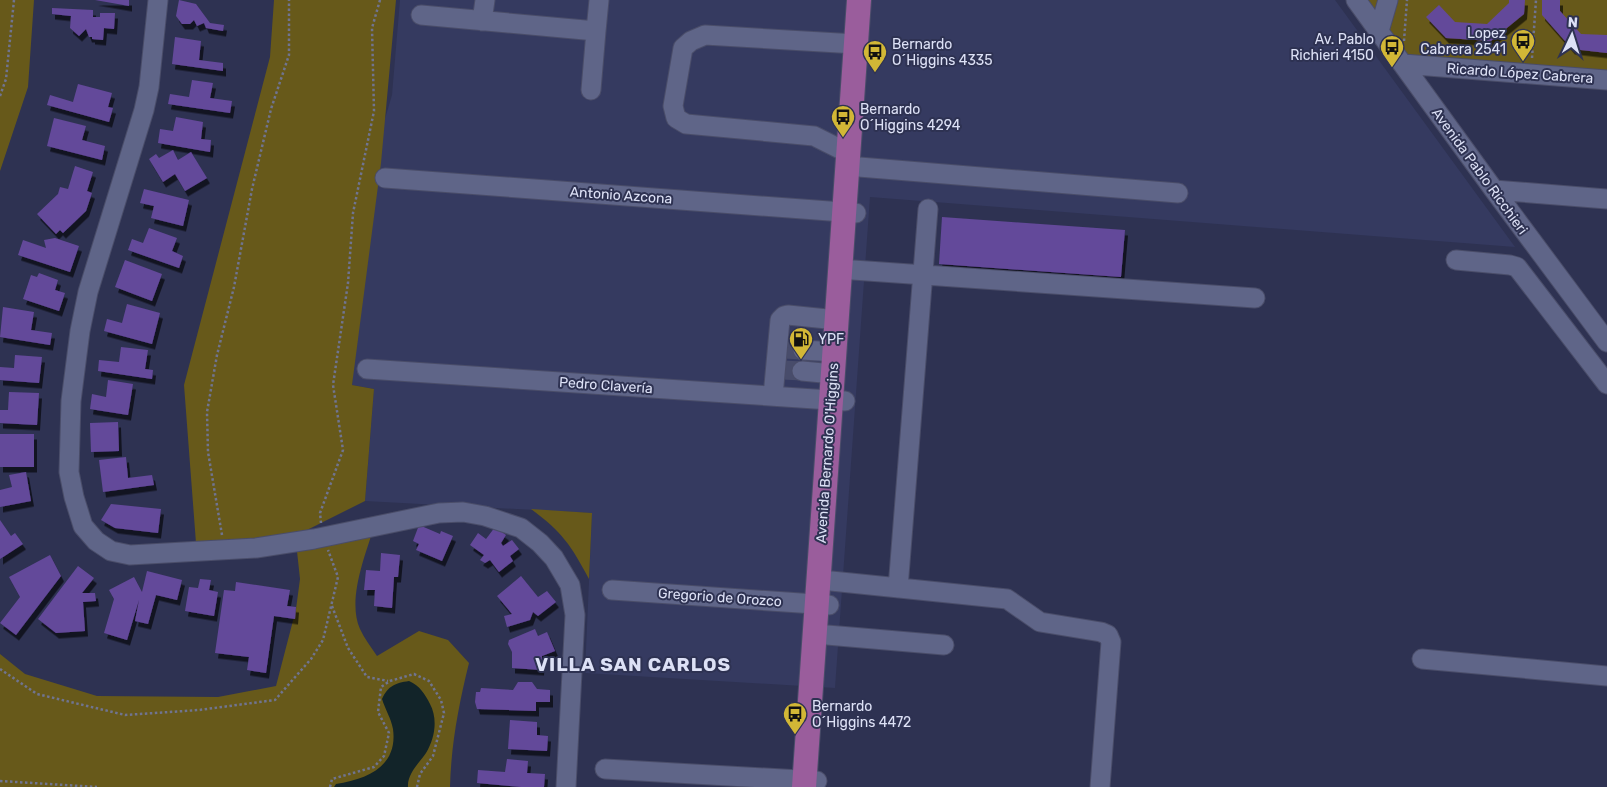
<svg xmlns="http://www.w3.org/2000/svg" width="1607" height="787" viewBox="0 0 1607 787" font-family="Rubik,sans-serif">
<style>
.built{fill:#353a60}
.green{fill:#67591a}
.water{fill:#122429}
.building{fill:#64489a;filter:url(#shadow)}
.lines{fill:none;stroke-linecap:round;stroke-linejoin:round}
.minor-tunnel{stroke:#484c6b;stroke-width:19;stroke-dasharray:19 9;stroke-linecap:butt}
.minor-casing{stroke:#4a4d69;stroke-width:21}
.major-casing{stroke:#4a4d69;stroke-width:26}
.path{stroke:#707490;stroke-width:2.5;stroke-dasharray:2.5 2.5;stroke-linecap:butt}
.minor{stroke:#5f6588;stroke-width:19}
.major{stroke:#9a5d9c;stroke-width:24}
.labels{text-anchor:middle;stroke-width:4;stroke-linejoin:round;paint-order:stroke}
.poi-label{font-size:14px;fill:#dde1f6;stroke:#2e3252;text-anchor:start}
.street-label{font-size:14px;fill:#dde1f6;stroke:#2e3252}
.district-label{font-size:19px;font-weight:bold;letter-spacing:1px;fill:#dde1f6;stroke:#2e3252}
</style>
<defs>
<filter id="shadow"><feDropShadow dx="3" dy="5.5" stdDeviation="0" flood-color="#0009"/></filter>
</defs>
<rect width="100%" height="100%" fill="#2e3252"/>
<path class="built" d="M400 0H1335L1515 247 870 197 835 688 585 673 592 513 365 501 374 389 352 385 366 184 392 95Z"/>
<path class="green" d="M0 0H34L28 87 0 171Z
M274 0H396L381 163 352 385 374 389 365 501 297 535 196 543 184 385 270 57Z
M1356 0H1607V80L1403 64Z
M531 509 592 513 589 579C571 545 562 532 531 509Z
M374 527C365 556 347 600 360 629 364 638 371 647 377 656L419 631 448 640 469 663C459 703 451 745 450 787H0V654L25 674 97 696 218 697 276 686 296 609 300 579 296 542Z"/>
<path class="water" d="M409 681C420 686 425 694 430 704 438 719 435 738 426 753 419 763 407 774 408 787H334L336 784C368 779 398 766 393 729 391 718 385 709 382 699 388 686 395 683 409 681Z"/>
<path class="building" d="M95 0H129V6Z
M179 0 196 4 210 23 224 25 223 31 206 28 204 23 197 26 194 20 190 24H182L176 16Z
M1509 0H1525L1524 14 1491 41 1446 38 1426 17 1439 5 1455 22 1487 24 1509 3Z
M1542 0H1560V11L1581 34 1607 35V53L1572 49 1542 15Z
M52 8 93 10V17H100V13H115L114 29 104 28 103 40 92 39V37H89L86 29 79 36 70 28 71 16 52 14Z
M175 37 201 41 199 60 223 63V71L172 64Z
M192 80 213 83 210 98 232 101 230 113 168 104 170 94 189 97Z
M78 84 112 93 108 107 113 108 109 122 47 105 50 95 73 102Z
M176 117 203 122 201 139 211 140 210 152 158 143 160 129 173 131Z
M54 118 86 126 82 140 105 146 102 160 47 146Z
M173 150 178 160 191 152 207 178 185 191 175 174 163 182 149 159 156 154 159 158Z
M75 166 93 172 87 191 92 193 86 211 63 233 60 230 56 234 37 214 58 194 60 187 68 189Z
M144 189 189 200 183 226 151 218 154 206 140 203Z
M942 217 1125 230 1121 277 939 264Z
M149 228 177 238 172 251 183 256 179 268 128 250 132 239 143 243Z
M55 238 79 246 70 272 18 255 23 240 46 248 44 240Z
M125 260 162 274 152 301 115 287Z
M39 273 58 280 55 290 65 293 59 311 23 299 31 275 37 277Z
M127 304 160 313 152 344 104 331 107 319 122 323Z
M3 307 34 312 31 330 52 333 50 345 0 337Z
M121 347 148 350 145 369 153 370 152 379 98 371 99 360 119 362Z
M15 355 42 357 39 383 0 380V367L14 368Z
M108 380 133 384 128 415 90 409 92 394 106 397Z
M9 392 39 393 37 425 0 423V410H8Z
M118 422 119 451 91 452 90 423Z
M0 434H34V467H0Z
M126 457 128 478 152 475 154 485 103 492 99 460Z
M26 472 31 501 0 507V490L12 487 9 475Z
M111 504 161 509 158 533 115 528 101 520Z
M0 520 11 536 15 533 23 544 0 559Z
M419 525 440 534 441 531 453 536 442 561 416 550 419 544 413 541Z
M495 527 506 535 501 543 503 546 512 540 519 549 510 556 513 561 499 572 490 560 485 563 480 560 484 555 470 545 478 533 486 539Z
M381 553 400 555 398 577H394L392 608 374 606 375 590H364L366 570 380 571Z
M50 555 61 576 16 635 0 623 20 597 9 577Z
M78 566 94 578 82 593H95L96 601 83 602 85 631 56 633 38 619Z
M147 571 182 580 177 600 156 595 148 624 135 621 139 600 127 640 104 633 114 599 109 590 134 577 142 592Z
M521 576 538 597 547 591 556 602 538 616 533 612 530 620 507 627 504 616 512 614 497 596Z
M200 579 211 580 209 590 218 592 214 616 185 611 189 587 198 588Z
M236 582 290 590 287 606 296 607 295 619 274 616 266 673 247 670 249 657 215 653 224 590 235 591Z
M535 629 538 636 547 632 555 651 542 656 541 670 512 668V652L508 644 509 640Z
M518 682H532L537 689 550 690V702H536V711L477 709 475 702 476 692H480L481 688 513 690Z
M510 720 537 722V735L548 736 547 751 508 749Z
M507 759 528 761 527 773 545 774 544 787H521L477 783 478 770 505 772Z"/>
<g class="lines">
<path class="minor-tunnel" d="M784 349 803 350
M783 370 802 371"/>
<g class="minor-casing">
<path id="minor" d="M158 0 149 87 144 110 88 292 80 331 71 401 69 472 74 497 83 526 96 541 111 551 130 555 256 548 314 539 439 513 463 512 485 516 521 528 540 543 554 558 570 585 575 615 566 787
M1356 0 1494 190 1607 342
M421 15 596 31 599 0
M482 21 485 0
M1379 31 1388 0
M1403 64 1607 80
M591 90 596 31
M848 153 814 136 686 124 676 118 673 106 683 48 691 41 705 35 856 44
M859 167 1178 193
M385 178 856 213
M1494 190 1607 199
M1456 260 1510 265 1517 267 1607 384
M853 270 1255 298
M803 350 835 352
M367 369 845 401
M802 371 833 374
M773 396 780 320 784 316 788 315 837 320
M831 581 1007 599 1040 622 1101 632 1108 635 1111 642 1100 787
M898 588 928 209
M612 590 829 605
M827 635 944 645
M1422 659 1607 676
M605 769 817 781"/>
</g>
<g class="major-casing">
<path id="major" d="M804 787 859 0"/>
</g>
<path class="path" d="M1404 41 1407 0
M1532 58 1536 0
M0 96 6 79 14 0
M321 523 320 513 343 450 333 385 348 283 353 213 374 111 372 28 380 0
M222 535 208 452 207 412 217 355 234 287 252 189 271 109 289 55V0
M332 606 348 648 367 677 388 681
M0 669 37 694 125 715 199 710 275 700 311 659 323 640 338 577 328 550
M0 781 97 787
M330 787 332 779 374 767 384 756 389 733 378 712 381 687 390 681 414 674 429 681 441 700 444 713 433 756 420 774 417 787"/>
<use href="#minor" class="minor"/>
<use href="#major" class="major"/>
</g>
<defs>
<g id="bus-pin" transform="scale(1.25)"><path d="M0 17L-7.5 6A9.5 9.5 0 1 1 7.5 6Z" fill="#d2b736" stroke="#2e3252"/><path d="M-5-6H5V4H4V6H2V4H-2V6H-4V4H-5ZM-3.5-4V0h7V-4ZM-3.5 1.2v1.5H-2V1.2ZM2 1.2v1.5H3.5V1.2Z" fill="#111"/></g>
<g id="fuel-pin" transform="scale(1.25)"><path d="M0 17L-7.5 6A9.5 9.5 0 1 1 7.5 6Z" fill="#d2b736" stroke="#2e3252"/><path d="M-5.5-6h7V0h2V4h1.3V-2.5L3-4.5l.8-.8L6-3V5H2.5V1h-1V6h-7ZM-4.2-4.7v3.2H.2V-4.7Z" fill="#111"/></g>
</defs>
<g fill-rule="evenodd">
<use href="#bus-pin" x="1523" y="41"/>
<use href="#bus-pin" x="1392" y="47"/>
<use href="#bus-pin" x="875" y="52"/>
<use href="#bus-pin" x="843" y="117"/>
<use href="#fuel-pin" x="801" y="339"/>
<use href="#bus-pin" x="795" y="714"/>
</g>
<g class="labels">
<g class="poi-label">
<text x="1506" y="38" text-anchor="end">Lopez<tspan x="1506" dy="16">Cabrera 2541</tspan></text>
<text x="1374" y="44" text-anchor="end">Av. Pablo<tspan x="1374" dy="16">Richieri 4150</tspan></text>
<text x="892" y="49">Bernardo<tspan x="892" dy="16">O´Higgins 4335</tspan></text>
<text x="860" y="114">Bernardo<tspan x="860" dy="16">O´Higgins 4294</tspan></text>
<text x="818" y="344">YPF</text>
<text x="812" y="711">Bernardo<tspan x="812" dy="16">O´Higgins 4472</tspan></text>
</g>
<g class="street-label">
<text transform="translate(1520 73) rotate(4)" y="5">Ricardo López Cabrera</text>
<text transform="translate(1480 171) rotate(54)" y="5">Avenida Pablo Ricchieri</text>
<text transform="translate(621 195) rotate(4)" y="5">Antonio Azcona</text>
<text transform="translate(606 385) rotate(4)" y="5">Pedro Clavería</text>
<text transform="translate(827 453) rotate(-86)" y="5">Avenida Bernardo O'Higgins</text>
<text transform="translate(720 597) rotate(4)" y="5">Gregorio de Orozco</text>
</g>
<g class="district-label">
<text x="633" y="671">VILLA SAN CARLOS</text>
</g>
</g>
<g transform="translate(1572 35) rotate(4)" stroke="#2e3252" stroke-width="4" paint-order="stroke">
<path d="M0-4L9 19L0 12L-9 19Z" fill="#dde1f6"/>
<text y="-8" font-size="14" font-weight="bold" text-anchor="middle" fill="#dde1f6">N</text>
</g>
</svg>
